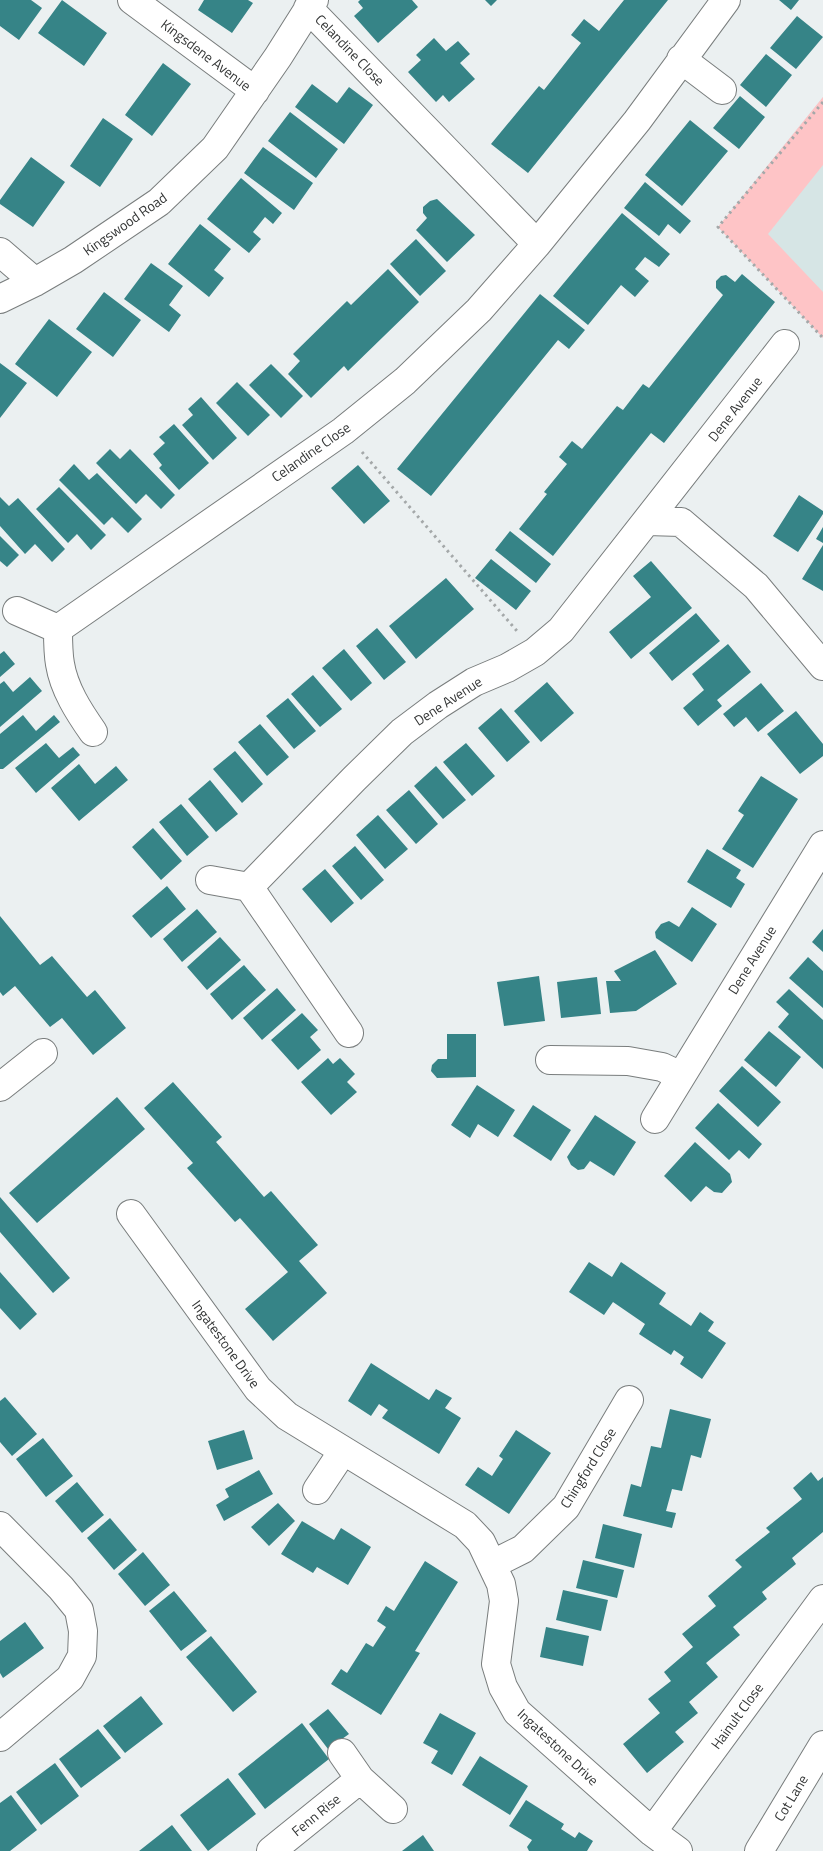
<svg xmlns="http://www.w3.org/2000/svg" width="823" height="1851" viewBox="0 0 823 1851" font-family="'Titillium Web',sans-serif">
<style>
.built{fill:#d6e5e5}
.green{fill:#fec4c6}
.building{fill:#368487}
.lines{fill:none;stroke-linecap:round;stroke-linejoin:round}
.minor-casing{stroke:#797d7d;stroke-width:30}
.path{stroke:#a4a8a9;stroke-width:3;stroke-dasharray:2.5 4;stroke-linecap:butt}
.minor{stroke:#fff;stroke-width:28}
.labels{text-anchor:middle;stroke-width:5;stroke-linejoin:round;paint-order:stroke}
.street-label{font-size:14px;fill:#343636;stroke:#fff}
</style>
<rect width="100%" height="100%" fill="#ebf0f1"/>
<path class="built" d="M823 97V338L718 227Z"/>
<path class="green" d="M823 97V165L768 234 823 292V338L718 227Z"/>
<path class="building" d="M0 0H31L42 8 19 40 0 26Z
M62 0 107 33 84 66 38 33Z
M204 0H248L253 3 232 33 198 10Z
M360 0H412L418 7 378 43 354 16 363 8 358 2Z
M485 0H497L491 6Z
M624 0H668L528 173 491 144 539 86 544 90 581 43 571 35 584 19 599 31Z
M779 0H799L791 10Z
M797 16 823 37 796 69 770 48Z
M434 38 446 51 458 41 470 54 460 63 475 79 449 102 443 95 436 102 408 72 421 60 416 55Z
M766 54 792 75 766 107 740 85Z
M163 63 191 84 152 136 125 115Z
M312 84 337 103 349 87 373 105 344 144 295 107Z
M740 96 765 117 739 149 713 128Z
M290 112 338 149 316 178 268 141Z
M103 118 133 139 100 187 70 166Z
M690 120 728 151 682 206 645 175Z
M263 147 313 183 294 210 244 173Z
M31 157 65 182 33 227 0 204V200Z
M241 178 282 213 273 224 265 217 253 232 261 239 249 253 207 219Z
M645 182 691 221 680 234 668 224 659 236 624 208Z
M437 199 475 235 447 262 416 230 427 218 423 213V207L430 201Z
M622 213 670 254 659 267 645 257 635 269 649 281 635 297 621 285 588 325 553 296Z
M200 224 231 249 214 270 224 278 209 297 168 264Z
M416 239 446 271 420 296 390 264Z
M151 263 183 286 169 305 181 315 169 332 124 299Z
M388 269 419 302 348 371 344 366 311 398 288 374 300 361 293 354 347 301 351 305Z
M742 274 775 302 664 443 651 433 553 556 519 529 547 494 544 492 567 464 559 457 572 441 582 449 617 406 623 410 643 384 649 388 723 295 716 288V281L721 276 726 275 735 282Z
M104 292 141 320 113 357 76 329Z
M540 294 585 330 569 349 558 340 431 496 397 469Z
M49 319 92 352 57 397 15 364Z
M0 363 27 383 0 418Z
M271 364 303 396 281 418 249 385Z
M237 382 270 415 248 436 216 403Z
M201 397 237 438 213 460 182 425 193 415 188 409Z
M174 424 209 463 179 490 159 468 162 465 153 454 165 443 159 437Z
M110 449 120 459 130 449 175 495 161 509 146 494 136 504 96 463Z
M74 464 89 480 97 473 142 519 128 533 112 517 104 525 59 480Z
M358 465 390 501 364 524 331 488Z
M59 487 106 535 91 550 77 534 68 543 36 509Z
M799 495 823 511V514L798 552 773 536Z
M0 497 9 506 18 498 65 549 52 562 35 544 25 554 0 526Z
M823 527V543L816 539Z
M510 531 551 564 536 583 495 550Z
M0 536 19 555 7 567 0 561Z
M823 545V591L802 579Z
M491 559 531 591 516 610 475 578Z
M651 561 692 608 631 659 609 632 651 597 633 576Z
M446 578 474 609 416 659 389 626Z
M696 613 720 641 672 681 649 653Z
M377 628 406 662 384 680 356 646Z
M728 644 751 672 717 700 722 706 698 726 683 708 704 690 692 674Z
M344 649 372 683 351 701 322 668Z
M4 651 15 664 0 677V654Z
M313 675 342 709 320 727 291 694Z
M30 677 42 691 0 727V684L4 681 13 692Z
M547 682 574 713 541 742 514 711Z
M761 683 784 711 758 732 746 717 734 727 723 714Z
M288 698 316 731 294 749 266 716Z
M501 708 530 742 507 762 478 728Z
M796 711 823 744V756L800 774 767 734Z
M23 715 36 731 54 715 60 722 3 769H0V734Z
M260 724 289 757 267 776 238 742Z
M46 743 59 758 73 747 80 755 36 793 15 768Z
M466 743 495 776 472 796 443 762Z
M235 751 263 784 242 803 213 769Z
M79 764 95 784 116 766 128 780 79 821 51 788Z
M436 766 466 800 443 819 414 786Z
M761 776 798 799 753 868 722 849 744 815 738 811Z
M210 780 238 814 216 832 188 799Z
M409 790 438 824 416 844 386 810Z
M181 804 209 837 187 856 159 822Z
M378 815 408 849 385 869 356 835Z
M153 828 182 861 161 880 132 847Z
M355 846 384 880 361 900 332 866Z
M707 849 741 870 736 878 745 884 731 908 687 882Z
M325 869 354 903 331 923 302 889Z
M167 886 186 909 151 938 132 916Z
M692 907 717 924 692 962 656 938 655 932 661 924 669 921 679 927Z
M197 909 217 932 182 962 163 939Z
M0 916 40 965 52 956 87 997 95 990 126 1028 93 1055 62 1018 50 1027 15 986 3 996 0 992Z
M823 929V952L812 942Z
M220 937 241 960 207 990 187 967Z
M655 950 677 984 636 1011 610 1013 606 981H621L614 971Z
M808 957 823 971V1008L789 978Z
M244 965 266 990 232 1020 210 994Z
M539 976 545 1021 504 1026 497 982Z
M597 977 601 1014 561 1018 557 982Z
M277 988 296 1010 262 1040 243 1018Z
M789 989 823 1020V1069L778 1027 789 1014 776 1002Z
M302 1013 318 1030 310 1037 321 1050 298 1070 271 1040Z
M769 1031 801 1057 776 1087 744 1060Z
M447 1034H476V1077L437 1078 431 1071 432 1065 438 1059H447Z
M328 1058 333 1064 340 1058 355 1074 347 1082 357 1092 331 1115 301 1082Z
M742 1066 781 1102 758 1127 719 1091Z
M173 1082 222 1137 216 1142 264 1197 271 1191 318 1245 299 1261 327 1293 273 1341 245 1309 288 1272 240 1218 235 1222 187 1168 193 1163 144 1108Z
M477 1085 515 1110 498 1137 478 1124 470 1138 451 1125Z
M117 1097 145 1129 37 1223 9 1193Z
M718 1103 762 1144 749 1159 739 1150 729 1160 695 1128Z
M533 1105 571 1130 551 1161 513 1136Z
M595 1115 636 1142 614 1176 590 1161 584 1169 578 1170 571 1165 567 1157Z
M695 1142 730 1174 732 1182 722 1193 714 1192 706 1186 691 1202 664 1176Z
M0 1197 70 1278 53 1293 0 1232Z
M589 1262 612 1277 621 1262 666 1293 659 1304 691 1326 700 1312 714 1322 708 1331 726 1343 702 1379 680 1364 684 1357 674 1350 671 1355 639 1334 645 1324 613 1302 604 1315 569 1292Z
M0 1272 37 1314 20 1330 0 1308Z
M371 1363 429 1400 436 1389 452 1398 445 1408 461 1418 439 1454 382 1418 388 1410 379 1404 371 1416 348 1401Z
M5 1397 37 1434 12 1456 0 1442V1401Z
M670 1409 711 1419 701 1458 691 1455 682 1491 672 1489 666 1511 676 1513 672 1528 623 1516 631 1484 641 1487 651 1446 661 1448Z
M244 1430 253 1459 217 1470 208 1441Z
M516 1430 551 1453 509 1514 465 1485 478 1467 492 1476 503 1459 499 1456Z
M43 1438 73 1476 46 1497 16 1459Z
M259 1470 273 1494 224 1521 216 1505 229 1497 225 1489Z
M811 1472 818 1481 823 1477V1532L792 1558 796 1564 762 1592 767 1599 733 1627 740 1635 706 1663 718 1677 689 1702 698 1713 675 1732 684 1742 647 1773 623 1744 660 1713 648 1699 671 1681 664 1672 693 1647 682 1634 716 1606 708 1596 742 1567 735 1560 770 1532 766 1528 802 1499 793 1488Z
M77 1482 104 1515 82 1533 55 1501Z
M278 1503 295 1521 269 1546 251 1527Z
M110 1518 137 1550 114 1570 87 1538Z
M302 1521 334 1540 341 1528 371 1547 348 1585 317 1567 313 1573 281 1554Z
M603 1524 642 1534 634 1568 595 1558Z
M143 1552 170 1585 145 1606 118 1574Z
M583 1560 624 1570 617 1598 576 1588Z
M425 1561 458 1582 415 1651 420 1653 381 1715 331 1684 341 1669 347 1673 366 1643 373 1647 386 1627 377 1621 386 1606 394 1611Z
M563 1590 608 1600 601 1631 556 1620Z
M174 1591 207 1631 181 1651 149 1611Z
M25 1622 44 1648 3 1678 0 1673V1641Z
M546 1627 589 1636 583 1666 540 1657Z
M211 1636 257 1692 233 1712 186 1657Z
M141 1696 163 1724 125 1753 103 1726Z
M328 1709 349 1734 328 1749 309 1724Z
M440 1713 476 1733 452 1775 431 1763 438 1751 423 1743Z
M302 1723 329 1759 265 1809 238 1774Z
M98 1729 121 1758 81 1788 59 1759Z
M480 1756 528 1786 510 1815 462 1785Z
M55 1763 79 1796 41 1825 16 1792Z
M228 1778 256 1814 208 1851 180 1815Z
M11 1795 37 1830 10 1851H0V1803Z
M526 1800 564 1824 561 1829 575 1838 579 1832 593 1841 587 1851H529L527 1847 532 1840 509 1826Z
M172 1825 192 1851H139Z
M423 1835 434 1851H402Z"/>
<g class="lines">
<g class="minor-casing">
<path id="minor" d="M132 0 255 91
M308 8 537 244
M681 59 722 90
M0 252 35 282
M0 299 35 282 73 260 159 202 215 148 278 57 314 0
M647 521 681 522 756 586 823 666
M17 611 58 629 343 431 405 381 479 310 537 244 637 121 726 0
M58 629C58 640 58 653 60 664 64 689 79 712 93 732
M210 880 249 887 354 779 402 732 438 705 474 682 507 668 535 652 561 630 785 344
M249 887 349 1033
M550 1060 628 1061 662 1067 681 1076
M0 1087 43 1053
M655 1119 823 845
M131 1214 258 1389 287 1416 465 1525 481 1542 501 1584 504 1601 496 1664 503 1687 517 1712 652 1832 678 1851
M317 1490 343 1451
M0 1526 61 1588 79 1610 83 1631 82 1656 70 1678 0 1737
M493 1564 523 1549 566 1507 629 1400
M342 1753 360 1779 393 1809
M652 1832 823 1599
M271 1851 360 1779
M759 1851 823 1745"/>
</g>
<path class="path" d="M823 102 718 227 823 338
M362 452 517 631"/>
<use href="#minor" class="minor"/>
</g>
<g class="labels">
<g class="street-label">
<text transform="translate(350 50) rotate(46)" y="5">Celandine Close</text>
<text transform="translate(206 55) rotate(37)" y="5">Kingsdene Avenue</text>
<text transform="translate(125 224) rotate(-35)" y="5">Kingswood Road</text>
<text transform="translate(735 409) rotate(-52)" y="5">Dene Avenue</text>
<text transform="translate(311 452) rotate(-35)" y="5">Celandine Close</text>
<text transform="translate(448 701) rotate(-33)" y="5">Dene Avenue</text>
<text transform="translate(752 960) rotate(-58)" y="5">Dene Avenue</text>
<text transform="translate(226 1344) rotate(54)" y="5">Ingatestone Drive</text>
<text transform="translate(588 1468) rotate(-58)" y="5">Chingford Close</text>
<text transform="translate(737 1716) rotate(-54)" y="5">Hainult Close</text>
<text transform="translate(558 1747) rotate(43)" y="5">Ingatestone Drive</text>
<text transform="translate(791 1798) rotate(-59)" y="5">Cot Lane</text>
<text transform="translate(316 1815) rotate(-39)" y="5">Fenn Rise</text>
</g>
</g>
</svg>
